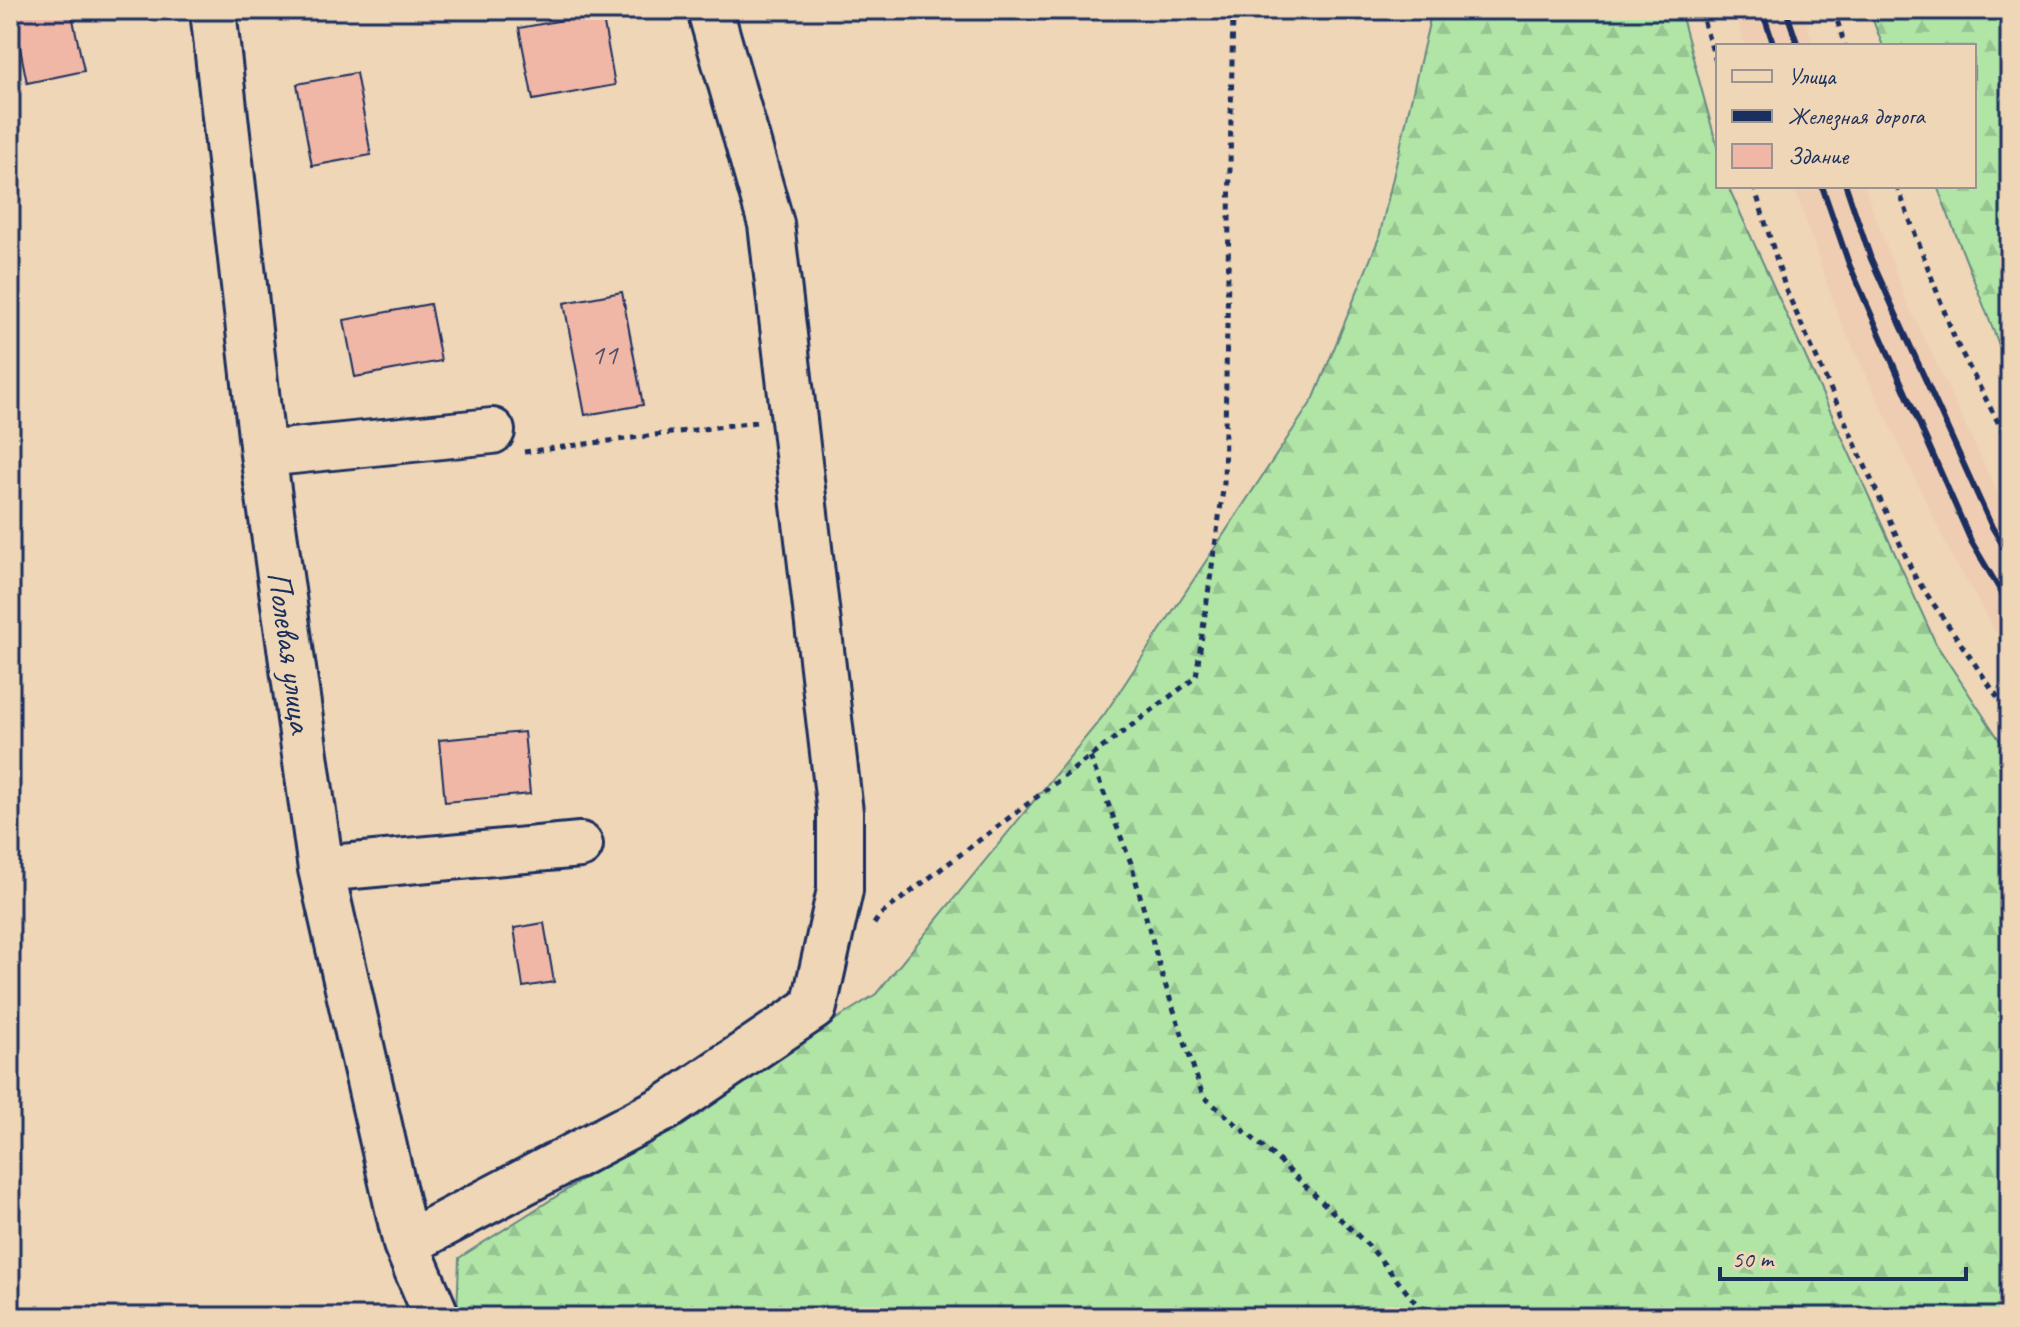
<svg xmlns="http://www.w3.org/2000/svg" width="2020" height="1327" viewBox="0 0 2020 1327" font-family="Caveat,sans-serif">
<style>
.built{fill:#efcdb2}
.forest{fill:url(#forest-firs);stroke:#668a82;stroke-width:2}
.building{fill:#f0b7a7;stroke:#1b2f5e;stroke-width:2}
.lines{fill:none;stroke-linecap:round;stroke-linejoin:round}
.minor-casing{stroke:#1b2f5e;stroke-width:50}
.path{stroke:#1b2f5e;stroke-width:5;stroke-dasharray:6 6;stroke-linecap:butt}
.minor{stroke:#eed6b6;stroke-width:44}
.rail{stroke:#1b2f5e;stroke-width:6}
.labels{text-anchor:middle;stroke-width:8;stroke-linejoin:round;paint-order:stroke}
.number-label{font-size:30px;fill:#505170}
.street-label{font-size:34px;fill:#1b2f5e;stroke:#eed6b6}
</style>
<defs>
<pattern id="forest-firs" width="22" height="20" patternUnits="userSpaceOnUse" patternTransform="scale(2)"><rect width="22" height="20" fill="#b0e5a6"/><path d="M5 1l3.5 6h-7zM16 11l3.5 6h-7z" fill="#97c591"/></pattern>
</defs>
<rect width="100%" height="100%" fill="#eed6b6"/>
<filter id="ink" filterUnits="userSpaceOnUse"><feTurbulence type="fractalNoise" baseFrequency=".0125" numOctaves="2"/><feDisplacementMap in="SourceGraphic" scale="16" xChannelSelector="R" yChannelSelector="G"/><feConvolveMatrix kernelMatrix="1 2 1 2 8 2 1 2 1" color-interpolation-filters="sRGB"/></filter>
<g filter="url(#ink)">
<path class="built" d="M1735 10H1803L1813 46H1745Z
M1794 186H1864L1905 298 2010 519V656L1952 556 1839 318Z"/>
<path class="forest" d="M1432 10H1680L1718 150V186H1728L1936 644 2010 756V1317H457L459 1258 876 994 1104 715 1314 398 1379 238Z
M1869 10H2010V373L1937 186H1974V46H1883Z"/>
<path class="building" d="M29 10H71L84 71 27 83 13 13Z
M602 13 615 85 533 100 519 28Z
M356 73 371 155 312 166 297 84Z
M622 292 643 405 585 415 564 303Z
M430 304 441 361 355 377 344 320Z
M524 732 530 794 445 802 439 740Z
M544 923 554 982 523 987 514 928Z"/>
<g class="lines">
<g class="minor-casing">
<path id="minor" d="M213 10 263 454 321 869 406 1244 437 1317
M263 454 492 431
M321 869 580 845
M406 1244 667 1107 814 1007 840 890V812L771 224 710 10"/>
</g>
<path class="path" d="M1700 10 1718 68
M1834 10 1845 46
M1754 186 1786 290 1915 577 2010 715
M1897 186 1956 342 2010 445
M524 452 756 422
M1090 757 1131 863 1162 975 1203 1096 1277 1159 1371 1248 1427 1317
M874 924 880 915 1196 677 1224 483 1233 10"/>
<use href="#minor" class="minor"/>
<path class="rail" d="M1762 10 1774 46
M1786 10 1798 46
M1822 186 1849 264 1971 541 2010 607
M1846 186 1871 259 1992 527 2010 557"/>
</g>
</g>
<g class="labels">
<g class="number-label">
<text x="604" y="364">11</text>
</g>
<g class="street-label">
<text transform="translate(291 652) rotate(82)" y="12">Полевая улица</text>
</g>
</g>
<rect width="2020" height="1327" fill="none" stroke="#eed6b6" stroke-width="40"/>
<rect x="20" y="20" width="1980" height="1287" fill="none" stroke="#1b2f5e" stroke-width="3" filter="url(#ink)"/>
<rect x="1716" y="44" width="260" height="144" fill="#eed6b6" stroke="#9a9393" stroke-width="2"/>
<rect x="1732" y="70" width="40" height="12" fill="#eed6b6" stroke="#9a9393" stroke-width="2"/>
<text x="1788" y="84" font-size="24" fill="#1b2f5e">Улица</text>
<rect x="1732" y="110" width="40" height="12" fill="#1b2f5e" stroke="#9a9393" stroke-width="2"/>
<text x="1788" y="124" font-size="24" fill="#1b2f5e">Железная дорога</text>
<rect x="1732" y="144" width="40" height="24" fill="#f0b7a7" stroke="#9a9393" stroke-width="2"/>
<text x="1788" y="164" font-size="24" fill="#1b2f5e">Здание</text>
<path d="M1720 1267v12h246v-12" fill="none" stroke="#1b2f5e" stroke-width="4"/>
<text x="1732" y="1267" font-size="24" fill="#1b2f5e" stroke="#eed6b6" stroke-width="6" paint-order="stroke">50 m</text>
</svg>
